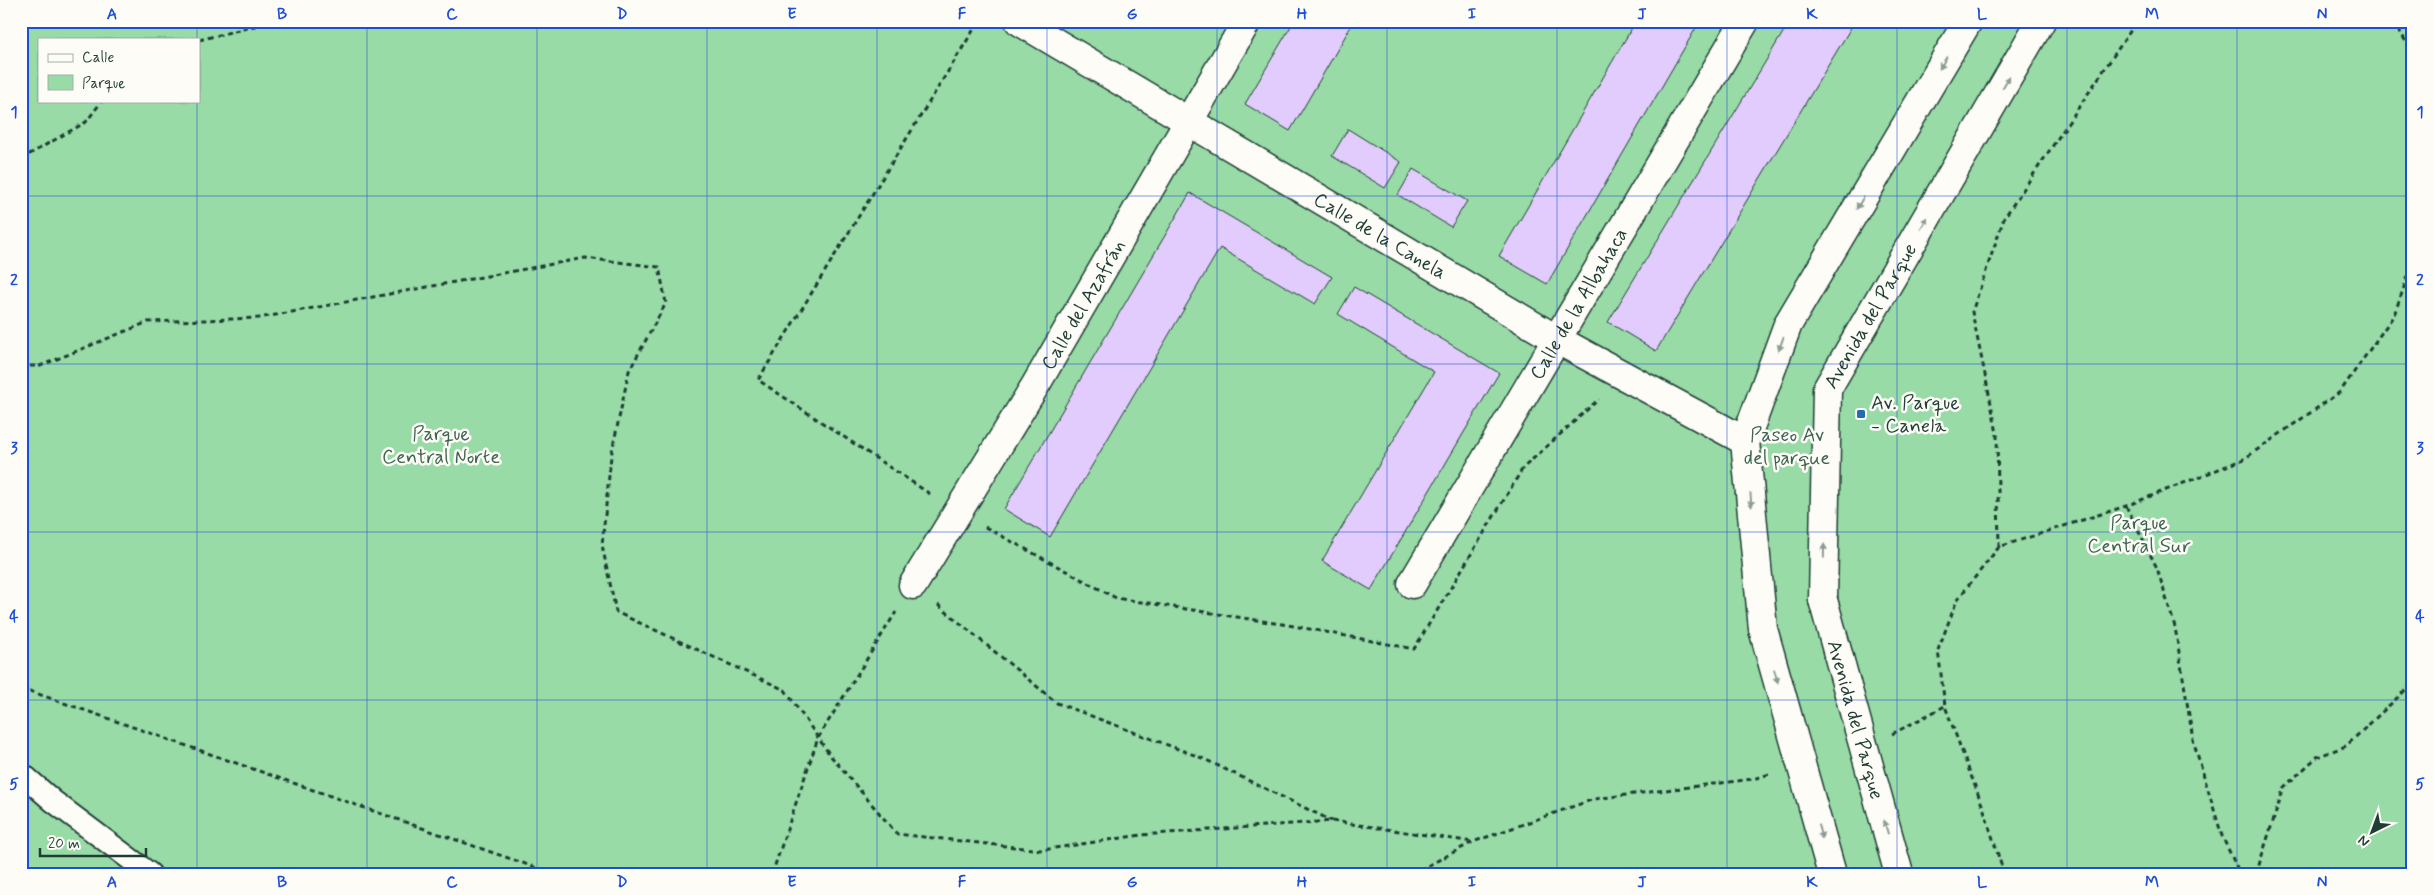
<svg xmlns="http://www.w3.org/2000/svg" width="2434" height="895" viewBox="0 0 2434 895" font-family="Mynerve,sans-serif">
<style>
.green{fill:#98dba6;stroke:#5c8c6d;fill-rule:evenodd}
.building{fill:#e1ccfd;stroke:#1f3d34}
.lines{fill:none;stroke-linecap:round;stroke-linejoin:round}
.pedestrian-casing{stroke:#1f3d34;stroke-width:25}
.minor-casing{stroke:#1f3d34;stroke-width:31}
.path{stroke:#1f3d34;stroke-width:3;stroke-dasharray:5 4;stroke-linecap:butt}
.pedestrian{stroke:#fdfcf7;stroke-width:21}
.minor{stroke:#fdfcf7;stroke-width:28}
.minor-bridge-casing{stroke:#1f3d34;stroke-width:31;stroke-linecap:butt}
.minor-bridge{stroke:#fdfcf7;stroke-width:28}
.oneway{fill:#8e9c96}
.grid{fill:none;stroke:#1d4ed8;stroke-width:1;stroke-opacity:0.55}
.poi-dot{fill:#1f6fb2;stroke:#fdfcf7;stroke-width:2}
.labels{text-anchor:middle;stroke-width:5;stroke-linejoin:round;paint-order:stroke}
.street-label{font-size:20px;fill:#1f3d34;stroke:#fdfcf7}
.poi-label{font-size:20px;fill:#1f3d34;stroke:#fdfcf7;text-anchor:start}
.park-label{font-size:20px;fill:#3d6450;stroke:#fdfcf7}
.neatline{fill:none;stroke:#1d4ed8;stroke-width:2}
.grid-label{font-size:16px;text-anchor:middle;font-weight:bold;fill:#1d4ed8}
</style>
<rect width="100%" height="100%" fill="#f5eef9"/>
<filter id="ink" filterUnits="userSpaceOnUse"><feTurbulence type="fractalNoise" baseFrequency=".02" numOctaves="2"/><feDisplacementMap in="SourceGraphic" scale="10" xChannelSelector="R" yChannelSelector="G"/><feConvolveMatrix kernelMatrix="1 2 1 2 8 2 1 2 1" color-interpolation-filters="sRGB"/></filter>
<g filter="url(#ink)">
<path class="green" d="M21 21H2413V874H21ZM39 39H199V101H39Z"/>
<path class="building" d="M1294 21H1354L1290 131 1245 104Z
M1636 21H1700L1547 284 1499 256Z
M1790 21H1855L1656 351 1608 322Z
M1348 129 1401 162 1385 188 1332 156Z
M1413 169 1467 201 1451 227 1398 195Z
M1190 193 1332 277 1315 304 1220 248 1050 537 1004 509Z
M1354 287 1499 373 1371 590 1322 561 1434 372 1338 314Z"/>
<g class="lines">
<g class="pedestrian-casing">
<path id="pedestrian" d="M21 773 53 801 150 874"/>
</g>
<g class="minor-casing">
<g id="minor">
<path id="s1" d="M1019 21 1556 339 1745 441"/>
<path id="s2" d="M1412 584 1745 21"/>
<path id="s3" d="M913 585 1035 386 1247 21"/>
<path id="s4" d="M1823 600 1827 389 2041 21"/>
<path d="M1763 629 1745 441 1788 324 1968 21"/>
</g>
</g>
<path class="path" d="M2394 21 2413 54
M199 40 274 21
M21 159 86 122 102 101
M21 366H40L148 322 259 318 585 258 659 267 666 303 629 371 611 456 602 545 616 612 785 690 830 755 897 834 1042 850 1141 835 1332 821 1473 842
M930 494 758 380 979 21
M2126 506 2157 568 2175 627 2193 740 2222 836 2240 874
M985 527 1116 598 1294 626 1414 649 1523 468 1599 399
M1999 547 1997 433 1972 312 2004 218 2137 21
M938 605 1057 703 1202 758 1332 821
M21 688 554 874
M1892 734 1945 706
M772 874 818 738 896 612
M1412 874 1473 842 1594 799 1753 779 1770 774
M2004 874 1984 810 1945 706 1938 650 1957 600 1999 547 2126 506 2244 459 2340 392 2394 315 2413 262
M2256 874 2284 787 2317 757 2346 746 2413 683"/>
<use href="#pedestrian" class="pedestrian"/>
<use href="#minor" class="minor"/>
<g class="minor-bridge-casing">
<g id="minor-bridge">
<path id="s5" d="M1823 600 1899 874"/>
<path d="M1763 629 1832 874"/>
</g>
</g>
<use href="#minor-bridge" class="minor-bridge"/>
</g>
<defs><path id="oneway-solid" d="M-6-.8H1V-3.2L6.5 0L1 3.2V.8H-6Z" transform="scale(1.25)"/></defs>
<g class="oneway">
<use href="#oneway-solid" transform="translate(1943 63) rotate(121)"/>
<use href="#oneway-solid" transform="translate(2006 82) rotate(-60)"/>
<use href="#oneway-solid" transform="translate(1860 203) rotate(121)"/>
<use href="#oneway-solid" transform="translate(1924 223) rotate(-60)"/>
<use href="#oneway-solid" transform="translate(1781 344) rotate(110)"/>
<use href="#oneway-solid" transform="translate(1751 500) rotate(85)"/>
<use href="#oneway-solid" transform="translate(1824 551) rotate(-89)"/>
<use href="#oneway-solid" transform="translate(1776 676) rotate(74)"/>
<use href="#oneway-solid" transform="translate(1886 827) rotate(-106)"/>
<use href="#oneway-solid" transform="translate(1820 832) rotate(74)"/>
</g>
</g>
<path class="grid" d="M197 21V39M367 21V874M537 21V874M707 21V874M877 21V874M1047 21V874M1217 21V874M1387 21V874M1557 21V874M1727 21V874M1897 21V874M2067 21V874M2237 21V874M197 101V874M21 196H2413M21 364H2413M21 532H2413M21 700H2413"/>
<rect class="poi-dot" x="1856" y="409" width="10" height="10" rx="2.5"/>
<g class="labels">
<g class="street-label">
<text dy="7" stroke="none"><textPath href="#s1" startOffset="420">Calle de la Canela</textPath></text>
<text dy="7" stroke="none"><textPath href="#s2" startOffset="326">Calle de la Albahaca</textPath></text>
<text dy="7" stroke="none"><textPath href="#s3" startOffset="328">Calle del Azafrán</textPath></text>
<text dy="7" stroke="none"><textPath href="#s4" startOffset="296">Avenida del Parque</textPath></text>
<text dy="7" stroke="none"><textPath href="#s5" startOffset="124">Avenida del Parque</textPath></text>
</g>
<g class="poi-label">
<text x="1871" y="409">Av. Parque<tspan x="1871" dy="23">- Canela</tspan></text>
</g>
<g class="park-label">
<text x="441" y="440">Parque<tspan x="441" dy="23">Central Norte</tspan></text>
<text x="1787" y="441">Paseo Av<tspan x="1787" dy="23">del parque</tspan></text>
<text x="2139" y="529">Parque<tspan x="2139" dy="23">Central Sur</tspan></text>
</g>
</g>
<rect width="2434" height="895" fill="none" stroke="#fdfcf7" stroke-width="55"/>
<rect x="38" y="38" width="162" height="65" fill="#fdfcf7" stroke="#a4b0a9"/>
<rect x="48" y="54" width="25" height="8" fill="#fdfcf7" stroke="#a4b0a9"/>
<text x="82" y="62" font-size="15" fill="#1f3d34">Calle</text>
<rect x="48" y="75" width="25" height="15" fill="#98dba6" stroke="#a4b0a9"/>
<text x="82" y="88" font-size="15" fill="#1f3d34">Parque</text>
<g transform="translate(2372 832) rotate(222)" stroke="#fdfcf7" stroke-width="4" paint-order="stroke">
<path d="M0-4L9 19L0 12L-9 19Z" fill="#1f3d34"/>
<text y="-8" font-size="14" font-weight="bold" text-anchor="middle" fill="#1f3d34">N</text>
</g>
<path d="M40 848v8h106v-8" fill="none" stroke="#1f3d34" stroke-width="2.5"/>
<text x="48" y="848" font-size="15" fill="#1f3d34" stroke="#fdfcf7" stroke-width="4" paint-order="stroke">20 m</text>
<rect x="28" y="28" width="2378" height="840" class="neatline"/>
<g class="grid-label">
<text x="112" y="19">A</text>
<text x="282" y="19">B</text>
<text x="452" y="19">C</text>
<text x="622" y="19">D</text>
<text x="792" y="19">E</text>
<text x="962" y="19">F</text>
<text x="1132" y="19">G</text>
<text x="1302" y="19">H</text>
<text x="1472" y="19">I</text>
<text x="1642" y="19">J</text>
<text x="1812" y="19">K</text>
<text x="1982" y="19">L</text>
<text x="2152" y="19">M</text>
<text x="2322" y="19">N</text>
<text x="14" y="117">1</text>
<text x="2420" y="117">1</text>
<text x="14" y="285">2</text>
<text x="2420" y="285">2</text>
<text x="14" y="453">3</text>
<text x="2420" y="453">3</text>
<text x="14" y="621">4</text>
<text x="2420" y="621">4</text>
<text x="14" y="789">5</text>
<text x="2420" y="789">5</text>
<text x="112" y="887">A</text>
<text x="282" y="887">B</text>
<text x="452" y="887">C</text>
<text x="622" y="887">D</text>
<text x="792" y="887">E</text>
<text x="962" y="887">F</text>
<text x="1132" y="887">G</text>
<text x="1302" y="887">H</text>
<text x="1472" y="887">I</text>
<text x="1642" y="887">J</text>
<text x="1812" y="887">K</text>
<text x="1982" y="887">L</text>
<text x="2152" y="887">M</text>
<text x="2322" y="887">N</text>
</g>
</svg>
